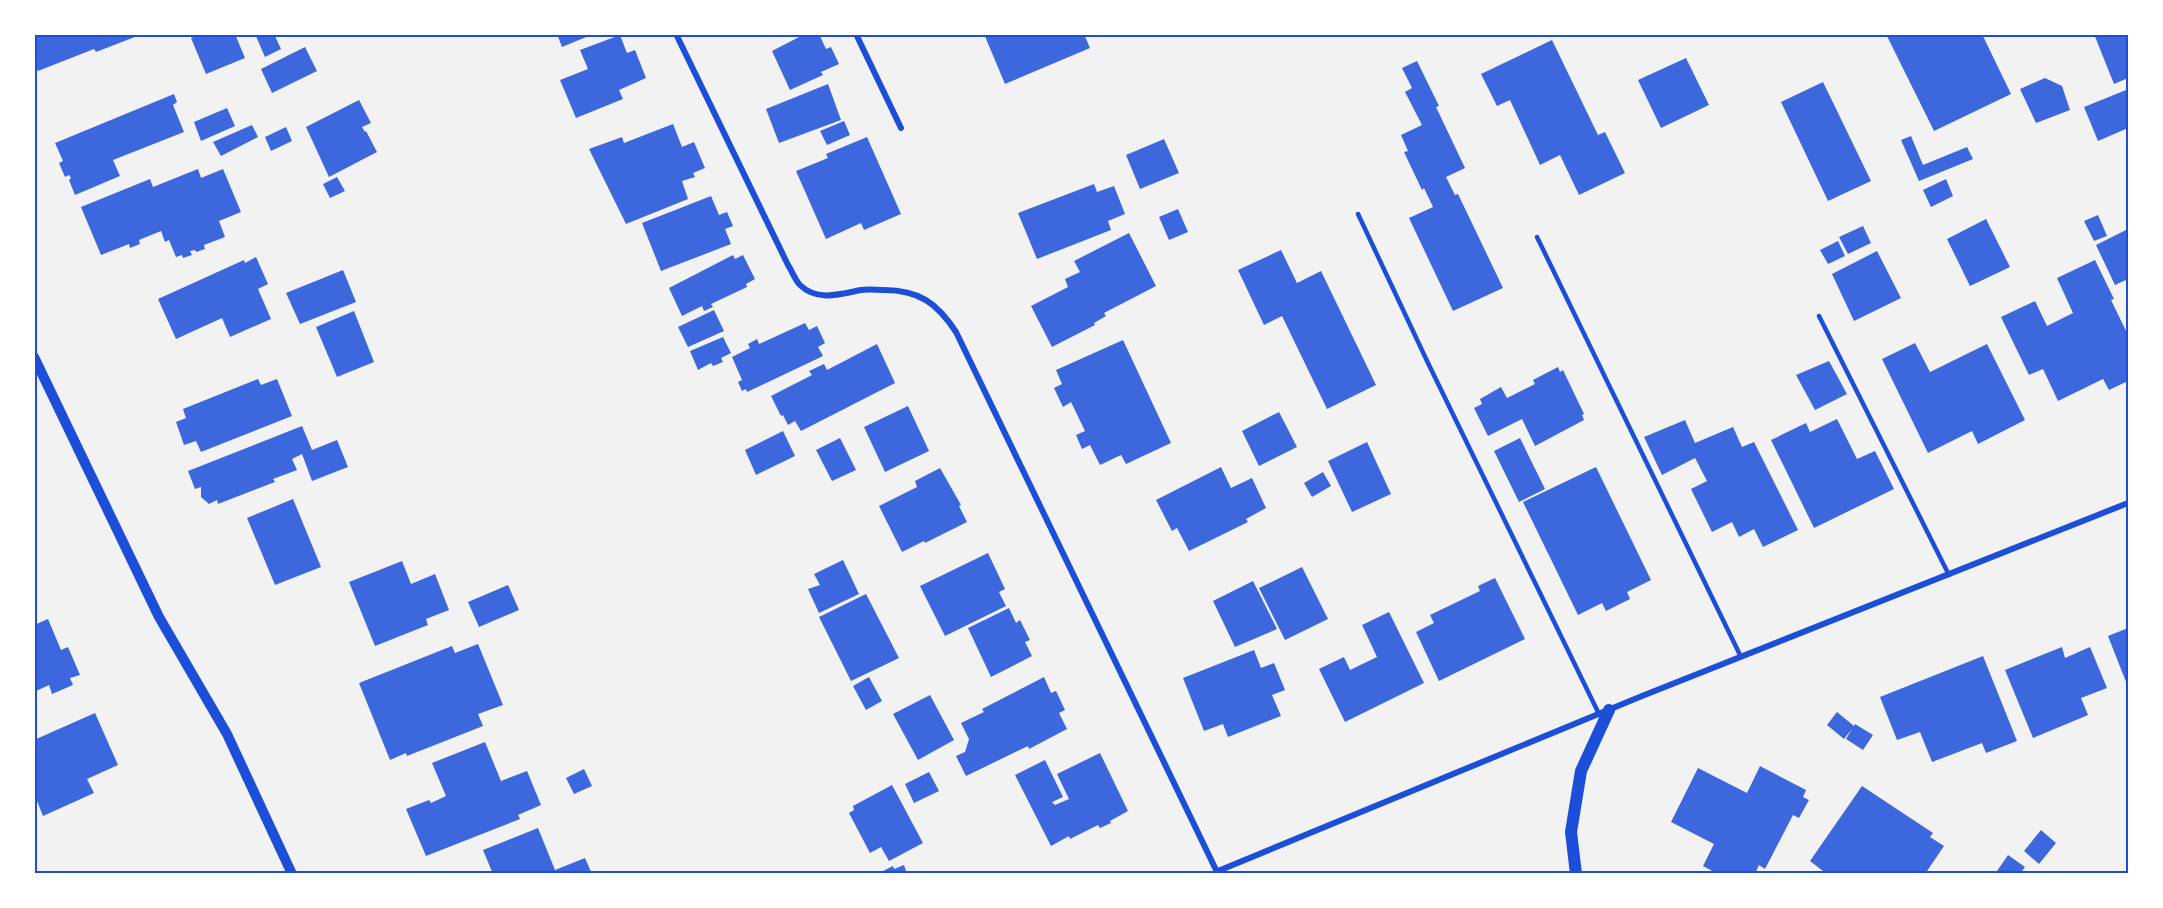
<svg xmlns="http://www.w3.org/2000/svg" width="2163" height="908" viewBox="0 0 2163 908" font-family="'Asap Condensed',sans-serif">
<style>
.building{fill:#3d67dc}
.lines{fill:none;stroke-linecap:round;stroke-linejoin:round}
.service{stroke:#1d4ed8;stroke-width:4.5}
.minor{stroke:#1d4ed8;stroke-width:6}
.tertiary{stroke:#1d4ed8;stroke-width:10}
.secondary{stroke:#1d4ed8;stroke-width:12}
.neatline{fill:none;stroke:#1d4ed8;stroke-width:2}
</style>
<rect width="100%" height="100%" fill="#f2f2f2"/>
<path class="building" d="M34 34H140V35L96 52 94 49 38 71 34 64Z
M199 34H235L245 58 206 74 191 38Z
M255 34H274L281 49 265 57Z
M557 34H591V35L562 47Z
M805 34H819L826 49 831 47 839 64 821 72 823 75 790 90 772 51Z
M984 34H1084L1090 48 1005 84Z
M1886 34H1982L2011 94 1934 131Z
M2094 34H2128V78L2114 84Z
M620 35 627 53 635 50 646 78 619 90 623 99 576 118 560 80 588 69 580 50Z
M1552 40 1598 135 1605 132 1625 173 1579 195 1560 155 1540 165 1510 100 1497 106 1481 74Z
M305 47 317 71 272 93 261 69Z
M1686 58 1709 105 1661 128 1638 80Z
M1417 61 1439 106 1436 107 1465 168 1446 177 1455 195 1458 194 1503 288 1453 311 1409 218 1433 207 1424 188 1422 190 1404 152 1408 151 1401 135 1422 125 1405 92 1412 88 1402 68Z
M2045 78 2062 86 2070 110 2036 123 2020 89Z
M1823 82 1871 181 1828 201 1781 102Z
M828 84 841 120 779 143 766 109Z
M2126 90 2128 97V128L2098 141 2084 107Z
M174 94 177 102 173 105 184 132 113 160 120 176 75 195 69 180 71 178 69 175 65 177 59 163 63 161 55 143Z
M359 100 371 123 362 127 365 132 366 131 377 152 329 177 306 127Z
M227 108 235 126 201 141 194 122Z
M844 121 850 135 827 145 820 131Z
M673 124 682 147 694 142 705 168 693 173 695 177 682 181 688 199 626 224 589 149 622 137 624 143Z
M252 125 258 137 221 156 213 142Z
M286 127 292 141 271 151 265 137Z
M1911 136 1923 165 1967 147 1973 159 1919 181 1901 140Z
M867 137 901 214 864 230 861 223 826 239 796 171 828 158 826 154Z
M1164 139 1179 173 1140 189 1126 155Z
M198 169 201 178 223 169 241 212 219 221 225 237 204 245 205 249 196 252 195 250 190 251 192 255 183 258 182 255 176 257 169 240 165 242 161 231 139 240 140 244 130 248 129 244 101 255 81 207 150 179 153 187Z
M337 177 345 191 330 198 323 184Z
M1946 179 1953 196 1931 207 1923 190Z
M1094 184 1097 192 1114 186 1125 214 1108 221 1111 230 1037 259 1018 213Z
M711 196 719 215 727 212 733 226 725 229 731 244 661 271 642 223Z
M1178 209 1188 232 1169 240 1159 217Z
M2098 215 2107 236 2094 241 2084 221Z
M1986 219 2010 267 1970 286 1947 239Z
M1863 226 1871 243 1848 254 1839 237Z
M2128 229V279L2115 285 2096 245Z
M1129 233 1156 286 1104 313 1106 316 1094 323 1095 325 1052 347 1031 306 1068 287 1065 279 1080 272 1074 261Z
M1838 241 1845 256 1828 264 1820 250Z
M1281 250 1297 283 1321 271 1376 385 1327 409 1282 316 1264 325 1238 270Z
M1877 251 1901 298 1854 321 1832 274Z
M733 255 735 259 743 255 755 279 746 284 747 287 711 304 713 307 704 311 702 306 682 316 669 288Z
M256 257 268 284 258 289 271 319 230 337 222 318 176 339 158 299 244 260 245 263Z
M2095 260 2114 299 2111 300 2128 335V381L2109 390 2103 379 2058 401 2043 369 2029 375 2001 317 2035 301 2047 326 2073 313 2057 278Z
M343 270 356 302 300 324 286 293Z
M714 310 724 331 688 347 678 327Z
M354 311 374 362 337 377 316 327Z
M805 323 809 330 817 326 825 343 818 347 823 356 747 392 746 389 742 391 738 382 742 380 732 357 750 348 748 344 757 339 759 344Z
M723 337 731 353 721 358 723 362 713 366 711 363 698 370 690 351Z
M1123 340 1171 443 1126 464 1121 455 1100 465 1090 445 1082 449 1076 435 1085 431 1071 402 1063 407 1054 388 1062 384 1056 370Z
M1915 343 1930 372 1987 344 2025 420 1978 444 1972 431 1928 453 1882 359Z
M877 344 895 383 801 431 795 421 788 425 783 415 781 416 771 396 812 375 809 371 824 364 827 370Z
M1829 361 1847 394 1815 410 1796 375Z
M1558 367 1560 372 1563 370 1584 414 1582 415 1584 420 1535 446 1522 419 1488 436 1474 408 1482 404 1480 399 1501 387 1507 398 1535 384 1533 380Z
M258 379 261 385 277 379 292 416 201 452 196 441 184 445 176 422 186 418 183 409Z
M908 406 929 451 885 472 864 427Z
M1279 412 1297 447 1259 466 1242 431Z
M1837 419 1857 459 1875 451 1894 489 1814 528 1771 440 1806 423 1810 432Z
M1685 420 1695 443 1733 427 1742 447 1754 442 1798 530 1763 547 1754 529 1739 537 1732 522 1712 532 1691 489 1707 481 1695 458 1662 475 1644 437Z
M302 426 312 450 337 440 348 467 312 481 302 454 292 459 297 470 273 479 275 482 218 504 217 500 209 504 201 497V487L195 489 188 471Z
M783 431 795 456 756 475 745 450Z
M840 438 856 470 832 481 816 450Z
M1520 438 1545 489 1519 502 1494 451Z
M1367 442 1391 494 1352 512 1328 461Z
M1221 467 1231 488 1252 478 1266 508 1246 519 1248 522 1189 551 1177 528 1172 531 1156 500Z
M1596 467 1651 580 1627 592 1630 599 1606 611 1602 603 1578 615 1523 502Z
M940 468 961 505 959 506 967 522 925 543 924 541 902 552 879 506 917 487 915 481Z
M1323 472 1331 486 1312 497 1304 483Z
M293 499 321 567 275 585 247 518Z
M988 553 1005 589 999 592 1006 606 945 636 920 586Z
M843 560 859 594 819 613 808 589 820 585 814 574Z
M402 561 411 584 435 574 449 610 426 619 428 625 375 646 349 582Z
M1302 567 1328 619 1285 640 1259 588Z
M1495 578 1525 639 1439 681 1416 632 1434 623 1430 615 1480 591 1478 586Z
M1253 581 1277 629 1235 647 1213 601Z
M508 585 519 610 479 627 468 602Z
M866 594 899 658 851 681 819 617Z
M1009 608 1016 623 1020 620 1030 640 1025 642 1032 656 991 677 968 628Z
M1389 612 1424 683 1345 722 1319 669 1344 657 1350 670 1377 657 1362 625Z
M48 619 61 650 68 647 80 675 70 678 73 685 52 694 49 685 34 692V625Z
M2128 628V687L2108 636Z
M478 644 503 705 478 714 483 726 407 756 406 753 390 760 359 683 452 646 455 653Z
M2062 647 2065 658 2090 647 2107 688 2081 698 2088 715 2033 738 2005 670Z
M1254 650 1261 668 1274 663 1285 690 1272 695 1281 716 1228 737 1223 724 1204 731 1183 678Z
M1983 656 2017 741 1986 753 1982 743 1932 762 1920 732 1897 740 1880 697Z
M869 677 882 701 866 710 853 686Z
M1044 677 1051 693 1056 691 1065 710 1059 713 1067 729 1029 749 1028 746 966 776 956 756 965 752 969 739 961 723 984 712 982 709Z
M930 695 954 740 918 760 893 714Z
M1837 712 1854 726 1855 724 1873 735 1863 750 1846 739 1852 729 1844 739 1827 725Z
M95 713 118 765 87 779 94 793 43 816 37 801 34 802V740Z
M485 742 501 781 527 771 541 805 518 815 520 819 426 856 406 809 429 800 431 803 446 796 432 763Z
M1100 753 1128 811 1110 821 1111 823 1100 828 1098 825 1070 839 1069 836 1051 846 1015 775 1045 760 1063 797 1052 802 1055 805 1069 799 1057 774Z
M1760 766 1806 790 1803 797 1809 800 1799 818 1793 815 1765 869 1759 865 1755 874H1718L1703 866 1714 844 1671 822 1698 768 1747 793Z
M584 769 592 786 574 794 566 778Z
M929 772 939 791 914 803 905 784Z
M892 785 923 843 889 861 881 847 870 853 849 813 854 810 853 806Z
M1862 786 1933 833 1930 837 1944 846 1925 874H1827L1810 861Z
M538 828 555 870 585 858 592 874H493L483 850Z
M2041 830 2056 843 2039 864 2024 851Z
M2008 855 2025 867 2020 874H1995Z
M904 865 907 874H884L883 871 893 866 894 869Z"/>
<g class="lines">
<path class="service" d="M1358 214 1428 363 1599 714
M1537 237 1741 657
M1819 316 1949 575"/>
<path class="minor" d="M676 34 788 265C792 271 795 280 800 285 817 302 841 294 861 290 868 289 877 290 884 290 919 290 937 303 956 332L1218 874
M856 34 901 128
M1218 871 1642 696 2128 503"/>
<path class="tertiary" d="M34 357 159 617 227 734 292 874"/>
<path class="secondary" d="M1576 874 1571 832 1581 771 1609 710"/>
</g>
<rect width="2163" height="908" fill="none" stroke="#ffffff" stroke-width="72"/>
<rect x="36" y="36" width="2091" height="836" class="neatline"/>
</svg>
